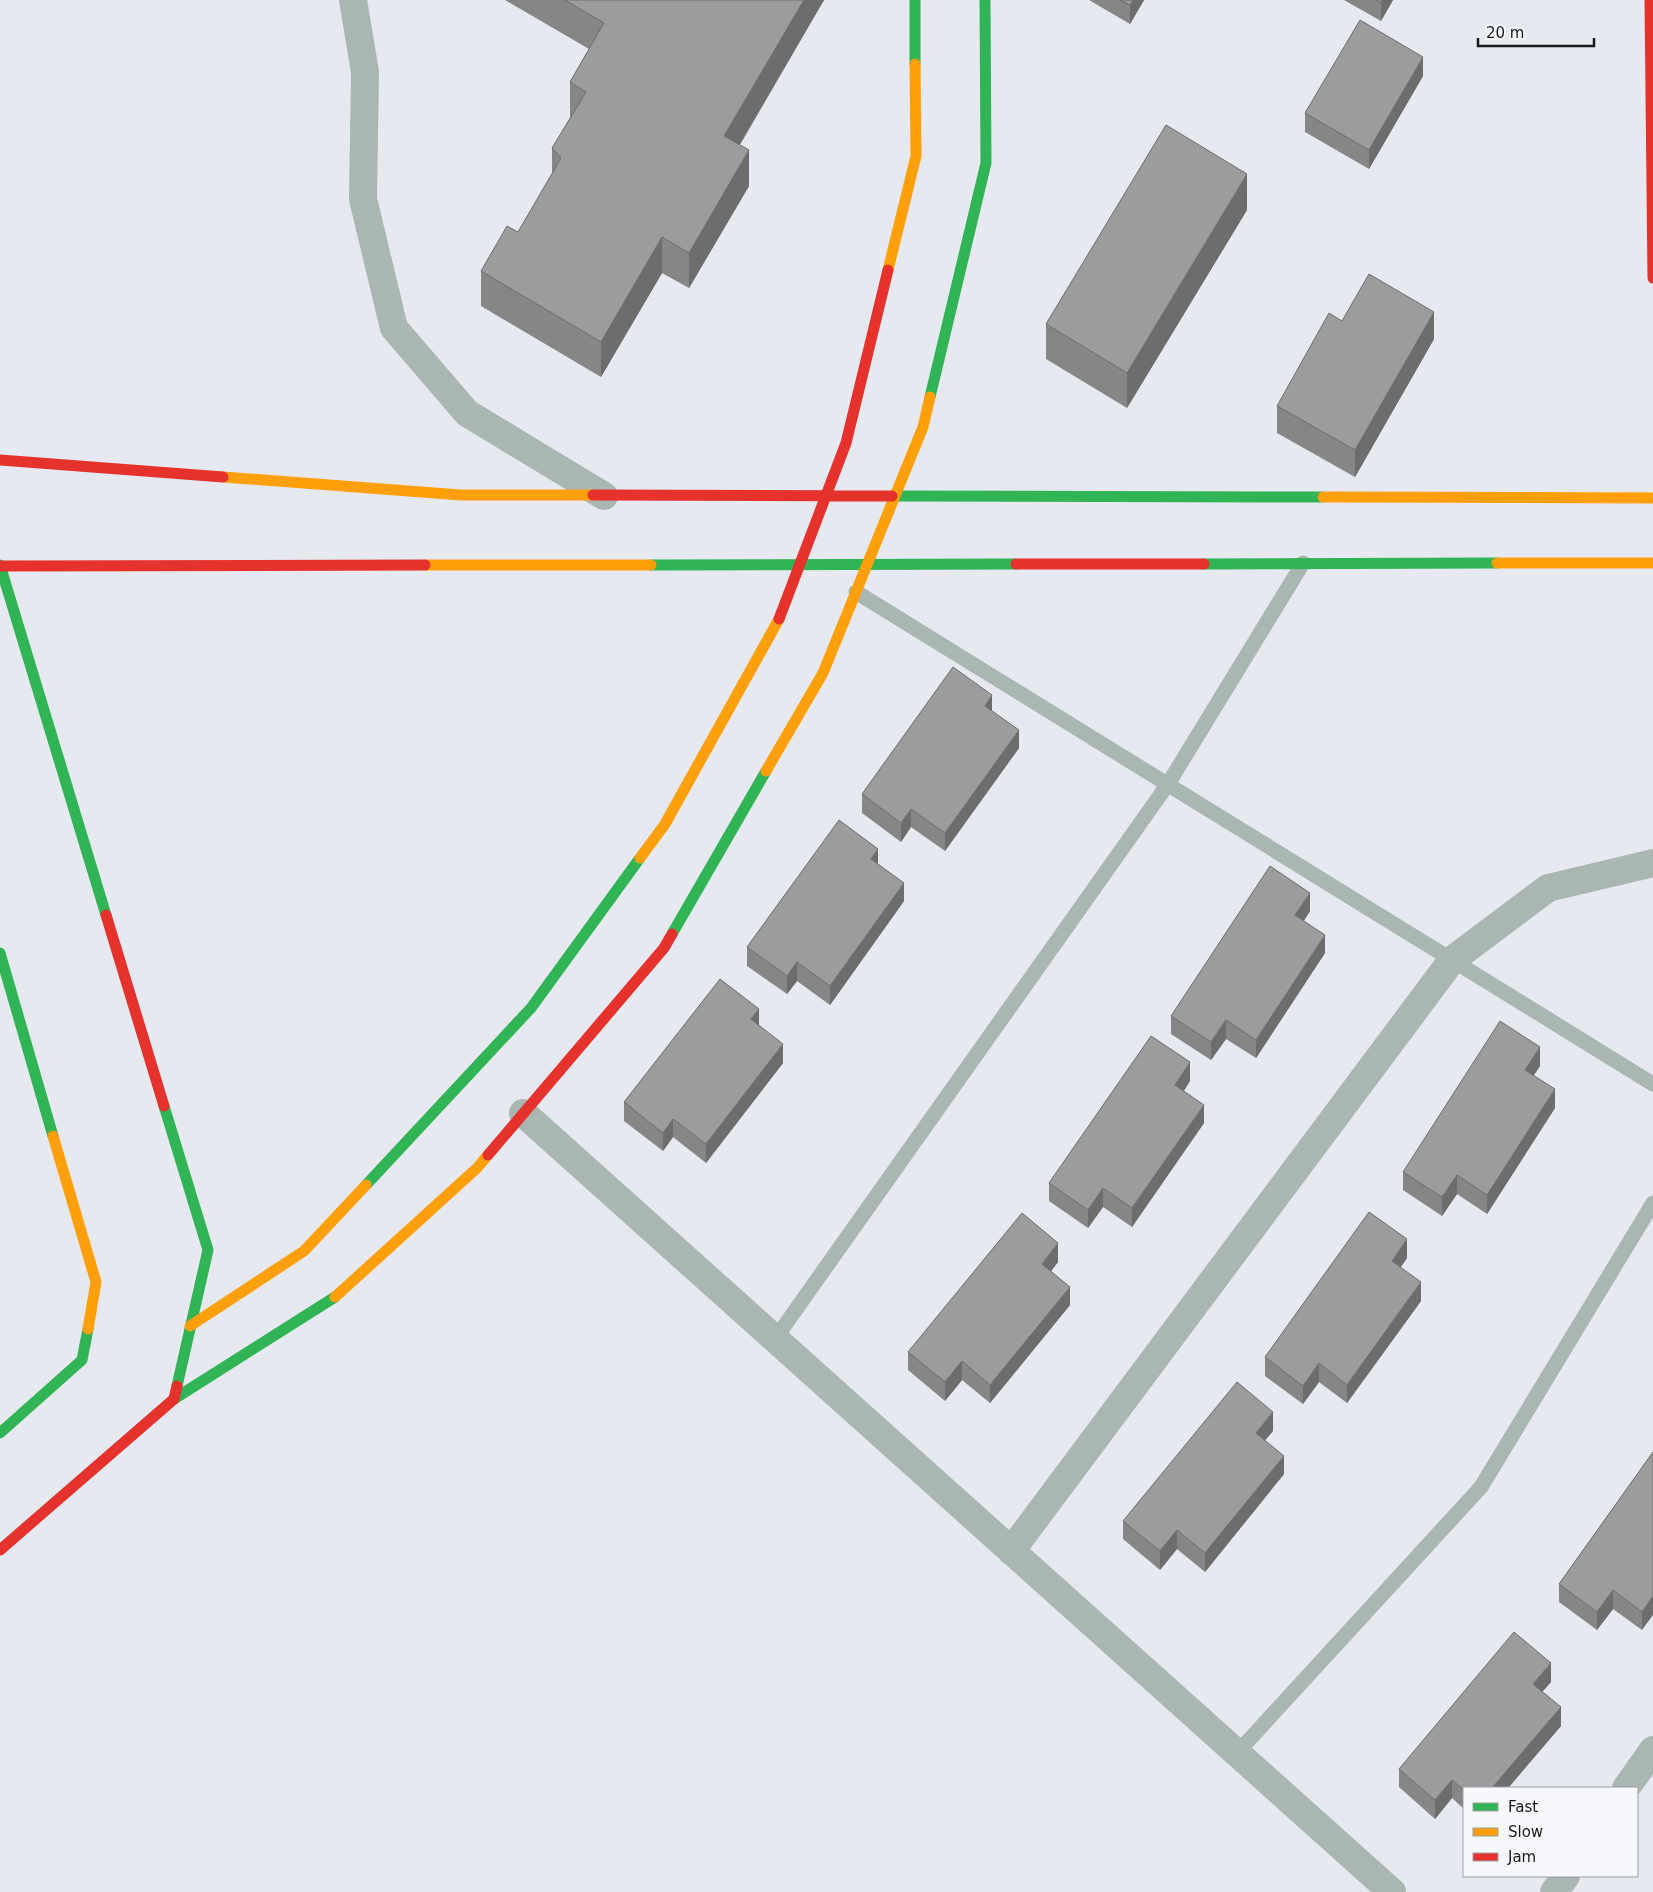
<svg xmlns="http://www.w3.org/2000/svg" width="1653" height="1892" viewBox="0 0 1653 1892" font-family="'DejaVu Sans',sans-serif">
<style>
.built{fill:#e6e9f0;fill-rule:evenodd}
.lines{fill:none;stroke-linecap:round;stroke-linejoin:round}
.lane{stroke:#a9b6b2;stroke-width:15}
.street{stroke:#a9b6b2;stroke-width:28}
.fast{stroke:#30b455;stroke-width:11}
.slow{stroke:#ff9f0a;stroke-width:11}
.jam{stroke:#e5322d;stroke-width:11}
.wall{fill:#868686}
.shaded-wall{fill:#6d6d6d}
.building{fill:#9c9c9c;stroke:#6d6d6d}
</style>
<rect width="100%" height="100%" fill="#f7f8fa"/>
<path class="built" d="M0 0H1653V1892H0ZM1464 1788H1637V1876H1464Z"/>
<g class="lines">
<path class="lane" d="M856 592 1653 1084
M775 1339 1168 784 1303 563
M1237 1753 1481 1487 1653 1203"/>
<path class="street" d="M353 0 365 72 363 199 394 328 467 413 604 496
M523 1113 1392 1892
M1011 1551 1452 960 1548 888 1653 863
M1626 1788 1653 1750
M1554 1892 1566 1876"/>
<path class="fast" d="M915 0V64
M930 397 986 163 985 0
M892 496 1323 497
M1204 564 1497 563
M0 565 106 915
M651 565 1016 564
M672 934 766 771
M0 953 53 1136
M164 1106 208 1250 177 1386
M366 1185 531 1008 640 858
M174 1399 335 1297
M0 1433 82 1360 88 1329"/>
<path class="slow" d="M888 270 916 156 915 64
M223 477 461 495H593
M1323 497 1653 498
M1497 563H1653
M425 565H651
M766 771 823 673 923 427 930 397
M640 858 665 824 779 619
M53 1136 96 1282 88 1329
M335 1297 477 1168 488 1155
M190 1326 304 1251 366 1185"/>
<path class="jam" d="M1650 0 1653 278
M0 460 223 477
M593 495 892 496
M1016 564H1204
M0 566 425 565
M779 619 846 443 888 270
M106 915 164 1106
M488 1155 664 948 672 934
M0 1550 174 1399 177 1386"/>
</g>
<path class="wall" d="M505 0H824L740 145 749 186 689 288 662 273 601 377 481 306V271L518 232 552 174V148L570 118V82L589 49Z
M1089 0H1144L1130 24Z
M1344 0H1393L1381 21Z
M1423 76 1369 169 1305 132V113Z
M1247 210 1127 408 1046 359V324Z
M1342 321 1434 339 1355 477 1277 433V406Z
M992 711 1019 748 945 851 911 827 901 842 862 813V794Z
M878 864 904 901 830 1005 797 981 787 994 747 966V947Z
M1310 911 1304 921 1325 953 1256 1058 1226 1039 1211 1060 1171 1034V1016Z
M759 1025 783 1063 706 1163 673 1137 663 1151 624 1121V1102Z
M1540 1066 1534 1075 1555 1108 1487 1214 1457 1194 1442 1216 1403 1190V1172Z
M1190 1081 1184 1091 1204 1123 1132 1227 1103 1207 1088 1228 1049 1201V1183Z
M1407 1258 1400 1268 1421 1301 1347 1403 1319 1382 1303 1404 1265 1376V1357Z
M1058 1262 1051 1271 1070 1305 990 1403 962 1380 945 1401 908 1370V1352Z
M1273 1431 1265 1440 1284 1474 1205 1572 1177 1549 1160 1570 1123 1539V1521Z
M1653 1452 1642 1630 1613 1609 1597 1630 1559 1602V1584Z
M1551 1682 1542 1692 1561 1726 1508 1788H1464V1809L1452 1798 1435 1819 1399 1787V1769Z"/>
<path class="shaded-wall" d="M804 0H824L724 171V136Z
M1133 0H1144L1130 24V5Z
M1382 0H1393L1381 21V3Z
M1423 57V76L1369 169V150Z
M749 150V186L689 288V253Z
M1247 174V210L1127 408V373Z
M662 237V273L601 377V342Z
M1434 312V339L1355 477V450Z
M992 695V714L985 706Z
M1019 730V748L945 851V833Z
M911 809V827L901 842V823Z
M878 849V868L871 859Z
M904 883V901L830 1005V986Z
M1310 893V911L1295 933V915Z
M1325 935V953L1256 1058V1040Z
M797 962V981L787 994V976Z
M759 1009V1027L751 1019Z
M1226 1020V1039L1211 1060V1042Z
M783 1044V1063L706 1163V1144Z
M1540 1047V1066L1525 1088V1070Z
M1190 1062V1081L1175 1103V1085Z
M1555 1089V1108L1487 1214V1195Z
M1204 1105V1123L1132 1227V1208Z
M673 1119V1137L663 1151V1133Z
M1457 1175V1194L1442 1216V1197Z
M1103 1188V1207L1088 1228V1210Z
M1407 1239V1258L1392 1280V1261Z
M1058 1243V1262L1042 1283V1264Z
M1421 1282V1301L1347 1403V1385Z
M1070 1287V1305L990 1403V1385Z
M962 1361V1380L945 1401V1382Z
M1319 1363V1382L1303 1404V1386Z
M1273 1412V1431L1256 1451V1433Z
M1284 1456V1474L1205 1572V1553Z
M1177 1530V1549L1160 1570V1551Z
M1613 1590V1609L1597 1630V1612Z
M1653 1596V1615L1642 1630V1612Z
M1551 1663V1682L1533 1702V1684Z
M1561 1707V1726L1508 1788H1492Z
M1452 1780V1798L1435 1819V1800Z"/>
<path class="building" d="M565 0H804L724 136 749 150 689 253 662 237 601 342 481 271 507 226 518 232 561 158 552 148 586 92 570 82 604 23Z
M1120 0H1133L1130 5Z
M1376 0H1382L1381 3Z
M1360 20 1423 57 1369 150 1305 113Z
M1166 125 1247 174 1127 373 1046 324Z
M1369 274 1434 312 1355 450 1277 406 1329 313 1342 321Z
M953 667 992 695 985 706 1019 730 945 833 911 809 901 823 862 794Z
M839 820 878 849 871 859 904 883 830 986 797 962 787 976 747 947Z
M1270 866 1310 893 1295 915 1325 935 1256 1040 1226 1020 1211 1042 1171 1016Z
M720 979 759 1009 751 1019 783 1044 706 1144 673 1119 663 1133 624 1102Z
M1500 1021 1540 1047 1525 1070 1555 1089 1487 1195 1457 1175 1442 1197 1403 1172Z
M1151 1036 1190 1062 1175 1085 1204 1105 1132 1208 1103 1188 1088 1210 1049 1183Z
M1369 1212 1407 1239 1392 1261 1421 1282 1347 1385 1319 1363 1303 1386 1265 1357Z
M1022 1213 1058 1243 1042 1264 1070 1287 990 1385 962 1361 945 1382 908 1352Z
M1237 1382 1273 1412 1256 1433 1284 1456 1205 1553 1177 1530 1160 1551 1123 1521Z
M1653 1452V1596L1642 1612 1613 1590 1597 1612 1559 1584Z
M1514 1632 1551 1663 1533 1684 1561 1707 1492 1788H1464V1790L1452 1780 1435 1800 1399 1769Z"/>
<rect x="1463" y="1787" width="175" height="90" fill="#f6f8fb" stroke="#9e9fa1"/>
<rect x="1473" y="1803" width="25" height="8" fill="#30b455" stroke="#9e9fa1"/>
<text x="1508" y="1812" font-size="15" fill="#191a1b">Fast</text>
<rect x="1473" y="1828" width="25" height="8" fill="#ff9f0a" stroke="#9e9fa1"/>
<text x="1508" y="1837" font-size="15" fill="#191a1b">Slow</text>
<rect x="1473" y="1853" width="25" height="8" fill="#e5322d" stroke="#9e9fa1"/>
<text x="1508" y="1862" font-size="15" fill="#191a1b">Jam</text>
<path d="M1478 38v8h116v-8" fill="none" stroke="#191a1b" stroke-width="2.5"/>
<text x="1486" y="38" font-size="15" fill="#191a1b" stroke="#f6f8fb" stroke-width="4" paint-order="stroke">20 m</text>
</svg>
